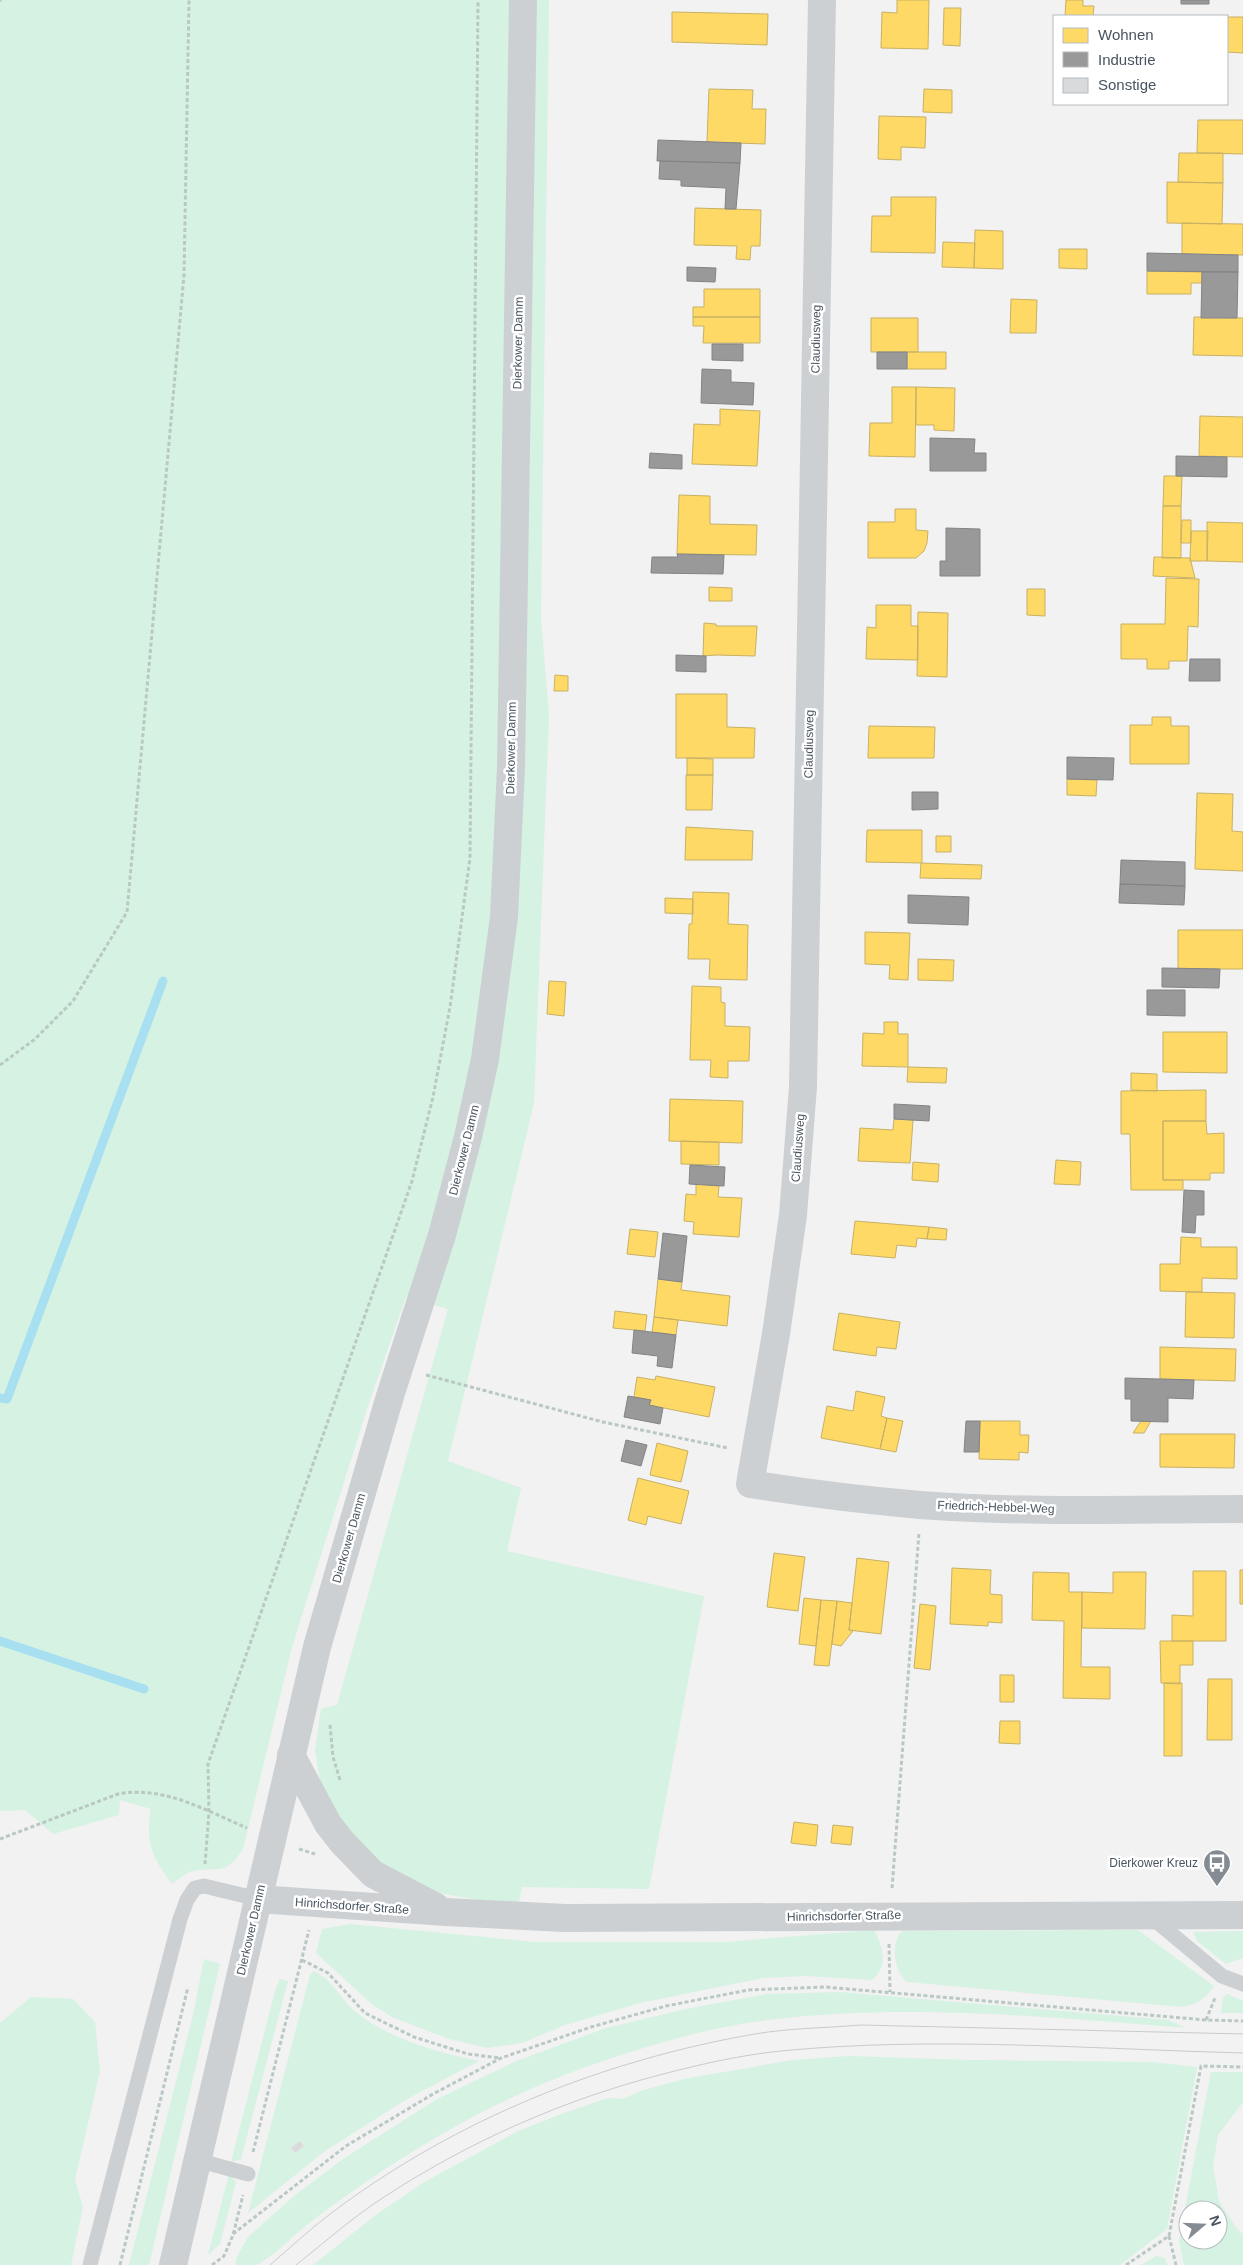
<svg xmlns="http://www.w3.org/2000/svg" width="1243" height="2265" viewBox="0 0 1243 2265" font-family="Helvetica,sans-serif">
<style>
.green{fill:#d5f2e2;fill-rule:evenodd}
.homes{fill:#ffd966;stroke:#c8b164}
.industry{fill:#999;stroke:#818488}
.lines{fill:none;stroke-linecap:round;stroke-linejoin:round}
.stream{stroke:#a8e0f1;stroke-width:9}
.building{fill:#d9dadc;stroke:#e4e4e5}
.path{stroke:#bac8c3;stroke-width:3;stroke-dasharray:4 2.5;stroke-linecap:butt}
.service{stroke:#cdd0d3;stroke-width:15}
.minor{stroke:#cdd0d3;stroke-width:28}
.tertiary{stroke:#cdd0d3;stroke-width:28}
.tram{stroke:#c8cacc;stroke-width:1}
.labels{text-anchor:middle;stroke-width:5;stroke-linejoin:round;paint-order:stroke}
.street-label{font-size:12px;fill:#485460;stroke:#fff}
.poi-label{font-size:12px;fill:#485460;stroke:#fff;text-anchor:end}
</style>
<rect width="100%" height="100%" fill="#f2f2f2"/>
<path class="green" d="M0 0H549L541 619 549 715 534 1103 448 1461 521 1488 507 1551 704 1596 649 1889 522 1887 519 1902 478 1900 422 1890 361 1852 321 1786 315 1751 321 1709 337 1705 448 1309 406 1297 368 1406 292 1647 243 1849C225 1877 219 1866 192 1871 185 1873 178 1880 172 1884 152 1857 145 1843 151 1809L120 1800 119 1815 53 1834 25 1810 0 1811Z
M350 1924 535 1942H726L874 1930C883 1947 889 1966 872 1980L806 1976 763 1978 640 2003 565 2025 522 2043 487 2048 449 2039 392 2017 373 2005 316 1953 322 1929Z
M1138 1930 1214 1986C1206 1999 1197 2004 1182 2007L907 1982C894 1971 890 1943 902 1931Z
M1243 1931V1958L1226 1964 1197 1941 1193 1932Z
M204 1959 220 1964 149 2265H129L193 2015Z
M313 1971C334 1979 340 2000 357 2013 392 2040 437 2052 479 2061L407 2099 325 2151 248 2213 310 1975Z
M280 1979 288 1981 241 2159 231 2162 275 1991Z
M840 1992 1169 2020 1186 2028C1047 2017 907 2003 768 2020 702 2028 620 2053 557 2078 467 2114 385 2165 308 2224 298 2232 264 2264 256 2265 250 2265 242 2265 236 2265V2259L247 2238 294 2196 343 2159 437 2099 514 2062 606 2028 686 2009 766 1994Z
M1227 1994 1243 2001V2013H1221L1223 1997Z
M31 1997 73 1999 95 2022 100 2071 75 2180 83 2207 71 2265H0V2023Z
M849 2056 970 2060 1152 2062 1197 2067 1167 2229 1120 2265H313L377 2214 423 2183 516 2132 561 2114 608 2098 623 2099 640 2091 684 2079 792 2060Z
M1211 2072H1243V2102L1218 2135 1213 2166 1219 2201 1237 2229 1243 2234V2265H1184L1179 2240ZM1188 2210H1218V2240H1188Z
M229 2174 236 2182 220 2244 208 2255Z
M1156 2256 1165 2258 1167 2265H1141Z"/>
<path class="homes" d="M897 0H929L928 49 881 48 882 12 897 13Z
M1066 0H1083V6H1094L1093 16H1065Z
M944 8H961L960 46 943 45Z
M672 12 768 14 767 45 672 42Z
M1227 17H1243V53L1227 52Z
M709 89 753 90 752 109H766L765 144 707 142Z
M924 89 952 90V113L923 112Z
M879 116 926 117 925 148 901 147V160L878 159Z
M1198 120H1243V154L1197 153Z
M1179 153H1223V183L1178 182Z
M1167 182 1223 183 1222 224 1167 223Z
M891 197H936L935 253 871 252 872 216H891Z
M695 208 761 210 760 246H751L750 260 736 259 737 246 694 245Z
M1182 223 1243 224V255L1182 254Z
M975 230 1003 231V269L974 268Z
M943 242 975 243 974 268 942 267Z
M1059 249H1087V269L1059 268Z
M1147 271 1202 272V283H1191V294H1147Z
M704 289H760V317H693V307H704Z
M1011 299 1037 300 1036 333H1010Z
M693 317H760V343H703L704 326H693Z
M1194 317 1243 318V356L1193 355Z
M871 318H918V352H871Z
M907 352H946V369H907Z
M892 387H916L915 457 869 456 870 423H892Z
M916 387 955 388 954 431 934 430V425H916Z
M720 409 760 411 757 466 692 464 694 424 720 425Z
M1200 416 1243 417V457L1199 456Z
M1164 476H1182L1181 506H1163Z
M679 495 710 496V524L757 525 756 555 677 554Z
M1163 506H1181V558H1162Z
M895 509H916V530L928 531 927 543 924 551 916 558H868V522H895Z
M1182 520H1191V543H1181Z
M1207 522 1243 523V562L1207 561Z
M1191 531H1208L1207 561H1190Z
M1154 557 1190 558 1195 578 1153 576Z
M1166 578 1199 579 1198 627 1188 626 1187 661H1169V669H1147V659H1121V624H1165Z
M709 587 732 588V601H709Z
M1027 589H1045V616L1027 615Z
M876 605H911V626H918V660L866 659 867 627 876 628Z
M918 612 948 613 947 677 917 676Z
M704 623 716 624V626H757L755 656 716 655 703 656Z
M555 675 568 676V691H554Z
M676 694H727V727L755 728 754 758H676Z
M1152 717H1171V726H1189V764H1130V725H1152Z
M869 726 935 727 934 758H868Z
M687 758 713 759V775H687Z
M686 775H713L712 810H686Z
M1067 779 1097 780 1096 796 1067 795Z
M1197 793 1233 794 1232 831 1243 832V871L1195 869Z
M686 827 753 831 752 860H685Z
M867 830H922V863L866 862Z
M936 836H951V852H936Z
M921 863 982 865 981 879 920 878Z
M693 892 729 893 728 924 748 925 747 980 709 979 710 959H688L689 924H692Z
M665 898 693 899V914L665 913Z
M1178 930H1243V969H1178Z
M865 932 910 933 908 980 889 979 890 965 865 964Z
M918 959 954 960 953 981 918 980Z
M549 981 566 982 564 1016 547 1014Z
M692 986 721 987V1002L725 1003V1026L750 1027 749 1061H728V1078L710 1077 711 1060H690Z
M884 1022H898V1034H908V1067L862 1066 863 1033 884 1034Z
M1163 1032H1227V1073L1163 1072Z
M908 1067 947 1068 946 1083 907 1082Z
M1131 1073 1157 1074V1091L1131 1090Z
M1206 1090V1121H1163V1180H1183V1190H1131L1130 1134H1121V1091Z
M670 1099 743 1101 742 1143 669 1141Z
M894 1119 913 1120 910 1163 858 1161 860 1128 893 1130Z
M1163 1121H1206L1207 1134 1224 1133V1173H1210V1180H1163Z
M681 1141 719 1142V1165L681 1164Z
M1056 1160 1081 1162 1080 1185 1054 1184Z
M913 1162 939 1164 938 1182 912 1180Z
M696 1184 719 1186 718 1197 742 1198 739 1237 693 1234 694 1222 684 1221 686 1194 696 1195Z
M855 1221 929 1227 927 1239 917 1238 916 1247 897 1245 895 1258 851 1254Z
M929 1227 947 1229 946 1240 927 1239Z
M630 1229 658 1232 655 1257 627 1254Z
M1181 1237 1201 1238V1247H1237V1279L1202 1278V1292L1160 1291V1264H1180Z
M658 1279 682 1282 681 1290 730 1296 727 1326 654 1317Z
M1186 1292 1235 1293 1234 1338 1185 1337Z
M615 1311 647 1315 645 1331 613 1328Z
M839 1313 900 1322 896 1349 877 1347 876 1356 833 1350Z
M654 1317 678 1320 676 1335 652 1332Z
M1160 1347 1236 1349 1235 1381 1160 1379Z
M656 1376 715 1387 709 1417 649 1405 651 1400 634 1397 637 1377 655 1380Z
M856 1391 885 1397 881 1416 887 1418 880 1449 821 1438 827 1406 853 1411Z
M887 1418 903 1421 896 1452 880 1449Z
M980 1421H1020V1435H1029L1028 1453 1019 1452V1460L979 1459Z
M1141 1421H1151L1144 1433H1133Z
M1160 1434H1235L1234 1468 1160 1467Z
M657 1443 688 1451 681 1482 650 1475Z
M638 1478 689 1491 681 1524 648 1516 646 1525 628 1520Z
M774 1553 805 1557 798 1611 767 1607Z
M857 1558 889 1562 881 1634 849 1630Z
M952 1568 991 1570 990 1594 1002 1595V1623L988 1622V1626L950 1624Z
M1240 1570H1243V1604H1240Z
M1193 1571H1226V1641H1172V1615L1193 1616Z
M1033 1572 1069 1573V1592H1082L1081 1667H1110V1699L1063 1698 1064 1621 1032 1620Z
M1113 1572H1146L1145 1629 1082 1628V1592L1113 1593Z
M804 1598 821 1600 816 1646 799 1644Z
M821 1600 837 1601 829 1666 814 1665Z
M837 1601 852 1603 849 1630 853 1631 841 1646 832 1644Z
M920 1604 936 1606 930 1670 914 1668Z
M1160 1641H1193V1665H1180V1684L1161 1683Z
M1000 1675H1014V1702H1000Z
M1208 1679H1232V1740H1207Z
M1164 1683H1182V1756H1164Z
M1000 1721H1020V1744L999 1743Z
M794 1822 818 1825 816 1846 791 1843Z
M833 1825 853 1827 851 1845 831 1843Z"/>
<path class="industry" d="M1181 0H1209V4H1181Z
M658 140 741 143 740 163 657 161Z
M660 161 740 163 736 209H725L726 188 681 186V180L659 179Z
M1147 253 1238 255V272L1147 271Z
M687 267 716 268 715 282 687 281Z
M1202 272H1238L1237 318H1201Z
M712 344H743V361L712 360Z
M877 352H907V369H877Z
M702 369 731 370V382L754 383 753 405 701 403Z
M930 438 975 439 974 453H986V471H930Z
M650 453 682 455V469L649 468Z
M1176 456 1227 457V477L1176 476Z
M946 528 980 529V576H940V561H946Z
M677 554 724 555 723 574 651 573 652 557H678Z
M676 655 706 656V672L676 671Z
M1190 659H1220V681H1189Z
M1067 757 1114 758 1113 780 1067 779Z
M912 792H938V809L912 810Z
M1121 860 1185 862V886L1120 884Z
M1120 884 1185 886 1184 905 1119 903Z
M908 895 969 897 968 925 908 923Z
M1162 968 1220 969 1219 988 1162 987Z
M1147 990H1185V1016L1147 1015Z
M894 1104 930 1106 929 1121 894 1119Z
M690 1165 725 1167 724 1186 689 1184Z
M1184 1190 1204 1191V1215H1196L1195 1233 1182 1232Z
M663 1233 687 1236 682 1282 658 1279Z
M634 1330 676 1335 672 1368 657 1366 658 1356 632 1353Z
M1125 1378 1194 1380 1193 1399 1168 1398V1422L1131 1421V1399H1125Z
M628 1396 651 1400 649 1405 663 1408 660 1424 624 1417Z
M966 1421H980L979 1452H964Z
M626 1440 647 1445 641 1466 621 1461Z"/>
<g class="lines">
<path class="stream" d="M0 1398 7 1399 163 981
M0 1641 144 1689"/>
</g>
<path class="building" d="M300 2141 304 2146 295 2153 291 2148Z"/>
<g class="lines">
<path class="path" d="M0 1 1 0
M0 1065 35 1039 73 1001 127 912 184 275 189 0
M426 1375 603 1422 728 1448
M330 1725 333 1757 340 1780
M0 1839 118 1794C163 1785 207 1811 247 1828
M299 1849 315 1854
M205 1864 209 1812 208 1764 412 1181 433 1097 450 1007 470 858 478 0
M892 1888 919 1533
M889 1944 890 1992
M302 1960 328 1973 365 2013 414 2037 468 2054 500 2058
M1206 2020 1215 1998
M253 2152 309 1930
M233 2234 346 2146 433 2094 501 2058 591 2027 666 2006 748 1990 825 1987 1206 2020 1243 2021
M1169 2236 1176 2265
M120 2265 188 1987
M212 2265 224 2256 233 2235 243 2195
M1126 2265 1169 2236 1201 2066 1243 2067"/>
<path class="service" d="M1150 1916 1222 1976 1243 1984
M197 2160 248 2174
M90 2265 180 1919 187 1900 195 1888 204 1886 258 1899"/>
<path class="minor" d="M822 0 803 1087 793 1215 776 1334 750 1484C806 1493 863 1500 920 1505 1027 1513 1136 1509 1243 1509"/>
<path class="tertiary" d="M291 1755 328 1824 342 1842 373 1874 436 1907
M258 1899 446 1912 565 1918 1243 1915
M173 2265 317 1647 390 1396 442 1235 468 1137 485 1059 504 917 511 768 523 0"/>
<path class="tram" d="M270 2265C291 2247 311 2228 334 2211 457 2119 604 2060 755 2034 790 2028 826 2028 861 2025L1243 2034
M296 2265C325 2242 353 2217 384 2197 470 2141 563 2100 663 2074 702 2064 741 2055 781 2051 933 2036 1090 2049 1243 2053"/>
</g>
<defs>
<g id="bus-pin" transform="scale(1.4375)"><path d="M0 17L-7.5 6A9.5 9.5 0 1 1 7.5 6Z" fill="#848b93" stroke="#fff"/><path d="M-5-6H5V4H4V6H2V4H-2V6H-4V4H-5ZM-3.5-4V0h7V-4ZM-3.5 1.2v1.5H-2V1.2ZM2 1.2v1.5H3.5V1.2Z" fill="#fff"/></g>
</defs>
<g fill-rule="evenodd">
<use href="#bus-pin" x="1217" y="1863"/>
</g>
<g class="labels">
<g class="street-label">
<text transform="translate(816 339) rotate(-89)" y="4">Claudiusweg</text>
<text transform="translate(518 343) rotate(-89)" y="4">Dierkower Damm</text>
<text transform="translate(809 744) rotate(-89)" y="4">Claudiusweg</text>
<text transform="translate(511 748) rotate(-89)" y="4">Dierkower Damm</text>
<text transform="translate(798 1148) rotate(-86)" y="4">Claudiusweg</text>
<text transform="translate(464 1150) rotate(-76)" y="4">Dierkower Damm</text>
<text transform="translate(996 1507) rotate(2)" y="4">Friedrich-Hebbel-Weg</text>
<text transform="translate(349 1538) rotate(-74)" y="4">Dierkower Damm</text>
<text transform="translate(352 1906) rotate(4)" y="4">Hinrichsdorfer Straße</text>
<text transform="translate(844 1916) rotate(-1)" y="4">Hinrichsdorfer Straße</text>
<text transform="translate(251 1930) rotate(-77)" y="4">Dierkower Damm</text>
</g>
<g class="poi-label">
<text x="1198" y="1867">Dierkower Kreuz</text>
</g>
</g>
<rect x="1053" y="15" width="175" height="90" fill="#ffffff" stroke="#b6bbbf"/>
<rect x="1063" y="28" width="25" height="15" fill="#ffd966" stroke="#b6bbbf"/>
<text x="1098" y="40" font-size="15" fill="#485460">Wohnen</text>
<rect x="1063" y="52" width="25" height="15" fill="#999999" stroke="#b6bbbf"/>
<text x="1098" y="65" font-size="15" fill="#485460">Industrie</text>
<rect x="1063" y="78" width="25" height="15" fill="#d9dadc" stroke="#b6bbbf"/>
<text x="1098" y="90" font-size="15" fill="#485460">Sonstige</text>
<g transform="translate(1203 2225) rotate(71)"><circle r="24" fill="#ffffff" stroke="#b6bbbf"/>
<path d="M0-4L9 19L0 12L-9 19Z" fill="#848b93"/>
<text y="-8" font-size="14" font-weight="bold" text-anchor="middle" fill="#485460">N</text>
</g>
</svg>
